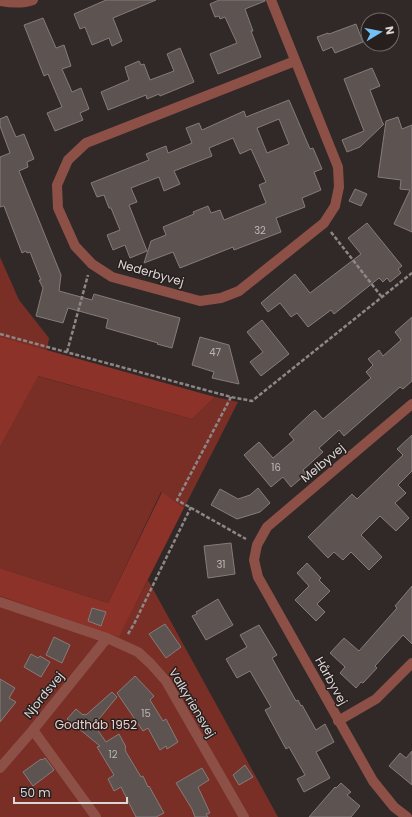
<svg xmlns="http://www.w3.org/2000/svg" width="412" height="817" viewBox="0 0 412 817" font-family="Poppins,sans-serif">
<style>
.green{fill:#7a2f26}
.forest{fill:#8c3228}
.building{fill:#5d5452;stroke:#857c7a;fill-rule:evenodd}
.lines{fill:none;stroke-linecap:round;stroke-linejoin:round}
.path{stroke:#8d8786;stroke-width:2.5;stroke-dasharray:4 2;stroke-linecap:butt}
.minor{stroke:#8d5047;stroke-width:10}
.labels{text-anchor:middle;stroke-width:3;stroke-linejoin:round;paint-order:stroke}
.number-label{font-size:10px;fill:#bcb6b5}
.street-label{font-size:12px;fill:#dcd7d6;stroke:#271f1e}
.park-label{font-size:12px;fill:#edd2cd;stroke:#271f1e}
</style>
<rect width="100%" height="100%" fill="#312928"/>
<path class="green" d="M0 257 19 300 49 338 47 350 0 338Z
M37 376 192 419 215 397 238 402 184 508 161 492 108 603 0 568V447Z
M148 580 278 817H0V596L119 636Z"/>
<path class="forest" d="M0 337 215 397 192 419 38 376 0 447Z
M162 492 184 508 119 637 0 596V568L108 603Z"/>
<path class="building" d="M106 0H156L113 18 122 41 112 46 109 38 92 45 85 27 80 29 74 14Z
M219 0H265V1L245 9 253 31H251L261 57 218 74 210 54 237 43 225 17 220 19 219 16 215 17 210 4Z
M43 18 56 48 64 45 71 66 62 69 72 92 81 88 89 109 80 113 83 120 55 131 47 113 62 107 48 74 44 76 24 25Z
M356 24 363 42 335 53 332 47 323 51 317 37 328 33 329 34Z
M180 48 194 82 160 96 159 94 147 99 146 95 108 110 101 92 129 80 125 67 139 61 141 65 144 64 150 80 174 71 167 54Z
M372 68 380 86 370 90 383 124H384L360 147 347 152 342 140 364 131 344 79Z
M289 100 310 149 313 148 322 169 314 172 321 190 302 198 305 207 276 218 281 232 234 250 233 247 180 268 173 252 144 263 151 241 166 235 163 227 194 214 193 212 208 206 211 213 220 210 224 220 266 203 259 185 266 182 251 149 240 154 233 138 209 148 212 156 174 171 180 184 164 191 159 177 131 188 137 202 129 205 147 251 130 258 125 245 113 250 107 235 120 230 111 208H109L104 195 97 197 91 183 149 160 146 154 166 146 168 153 192 143 186 128 199 123 202 130 244 111 246 117ZM279 119 289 144 267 153 257 128Z
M7 116 16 137 24 134 34 159 27 162 28 167 19 171 61 275 59 291 92 300 94 294 180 318 172 348 157 344 158 343 106 328 108 319 68 308 63 323 36 316 43 288 39 280H41L30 252 27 253 26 251 22 253 4 206 0 207V157L10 153 0 126V119Z
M398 117 402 129 412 125V232L394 224 410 190 400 189 401 180 378 177 386 121Z
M355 189 367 194 361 206 349 201Z
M367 223 402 266 398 269 401 273 390 282 387 278 383 282 379 278 334 314 331 310 308 327 297 313 291 317 280 303 268 312 261 303 295 274 310 293 361 254 348 238Z
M412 317V381L403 389 400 387 344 436 339 430 319 448 323 452 303 470 306 474 291 487 283 477 271 487 244 455 259 442 273 458 294 440 289 434 309 415 315 410 323 419 371 378 366 372 373 365 368 359 379 350 383 356 401 340 395 332Z
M262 320 289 354 261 376 250 362 263 352 247 332Z
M200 337 229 345 239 384 212 378 214 372 192 365Z
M412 435V471L398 485 406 493 395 503 409 518 396 531 380 516 361 535 382 557 369 570 351 552 343 560 334 552 328 558 308 537 352 494 357 499 403 455 397 449Z
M258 488 270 503 260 512 237 519 211 505 220 489 238 499 250 495Z
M231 543 235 574 208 578 204 546Z
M307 563 321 578 319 580 330 591 317 604 325 612 316 621 295 600 309 586 297 573Z
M412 586V644L403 635 375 666 377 668 363 683 361 682 356 688 340 673 345 667 330 653 344 638 359 651 397 608 395 606Z
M218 599 233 625 206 640 192 616 197 614 196 612Z
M92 608 106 612 101 626 88 621Z
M165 624 181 647 166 658 149 634Z
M259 625 277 655 272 658 296 701 298 700 301 706 302 705 316 730 325 724 334 742 316 752 330 778 304 792 297 779 305 775 289 747 286 749 265 710 271 707 250 671 237 678 226 659 247 647 240 635Z
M54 637 70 645 62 663 46 655Z
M31 654 38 658 40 656 50 662 41 677 24 667Z
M135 676 154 696 150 700 163 721 166 719 178 742 167 749 166 746 160 750 148 728 143 731 117 693Z
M0 679 15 688 9 698 16 702 0 722Z
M112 692 117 697 94 725 106 742 119 734 126 747 125 748 126 752 141 777 143 776 148 787 149 786 164 813 156 817H136L121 787 114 791 108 779 114 775 97 747 100 746 67 719 76 709 83 715 84 714 86 715Z
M412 751V785L389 766 400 753 406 758Z
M45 758 54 770 33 786 23 772 41 759 42 760Z
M245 765 253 777 239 785 233 775Z
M202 768 209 780 198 787 210 813 206 814 208 817H195L192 809 176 783Z
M341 783 351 792 347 795 360 806 351 817H309L335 787 336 788Z"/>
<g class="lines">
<path class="path" d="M331 232 381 296
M0 334 231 397 252 401 412 273
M67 352 88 275
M231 397 177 500 246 539
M128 634 134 624 191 507"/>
<path class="minor" d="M271 0 338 167 339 187 335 206 324 223 239 291 221 298 200 301 112 277 92 264 75 246 58 208 57 185 68 160 86 143 295 61
M0 1C11 3 22 4 33 0
M0 602 107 638 138 652 151 664 166 681 244 817
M338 721 376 699 412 663
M33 730 96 817
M0 768 33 730 107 638
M407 817 394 807 373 781 258 577 254 560 257 545 267 527 412 404"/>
</g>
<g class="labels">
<g class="number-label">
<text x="260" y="234">32</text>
<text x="215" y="356">47</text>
<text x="276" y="471">16</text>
<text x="221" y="568">31</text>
<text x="146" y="717">15</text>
<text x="113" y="758">12</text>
</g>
<g class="street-label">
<text transform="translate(151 273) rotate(16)" y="4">Nederbyvej</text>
<text transform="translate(323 463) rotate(-40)" y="4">Melbyvej</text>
<text transform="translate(331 681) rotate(61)" y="4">Hårbyvej</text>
<text transform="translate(44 695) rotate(-51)" y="4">Njordsvej</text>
<text transform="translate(192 703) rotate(59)" y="4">Valkyriensvej</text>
</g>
<g class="park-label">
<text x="96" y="729">Godthåb 1952</text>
</g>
</g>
<g transform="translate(380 32) rotate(80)"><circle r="19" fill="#271f1e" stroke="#6f6968"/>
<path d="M0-3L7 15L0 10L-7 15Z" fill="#72c1f5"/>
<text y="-6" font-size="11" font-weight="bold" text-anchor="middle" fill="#dcd7d6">N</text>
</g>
<path d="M14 797v6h113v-6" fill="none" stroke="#dcd7d6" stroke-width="2"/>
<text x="20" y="797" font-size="12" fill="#dcd7d6" stroke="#271f1e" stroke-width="3" paint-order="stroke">50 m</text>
</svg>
